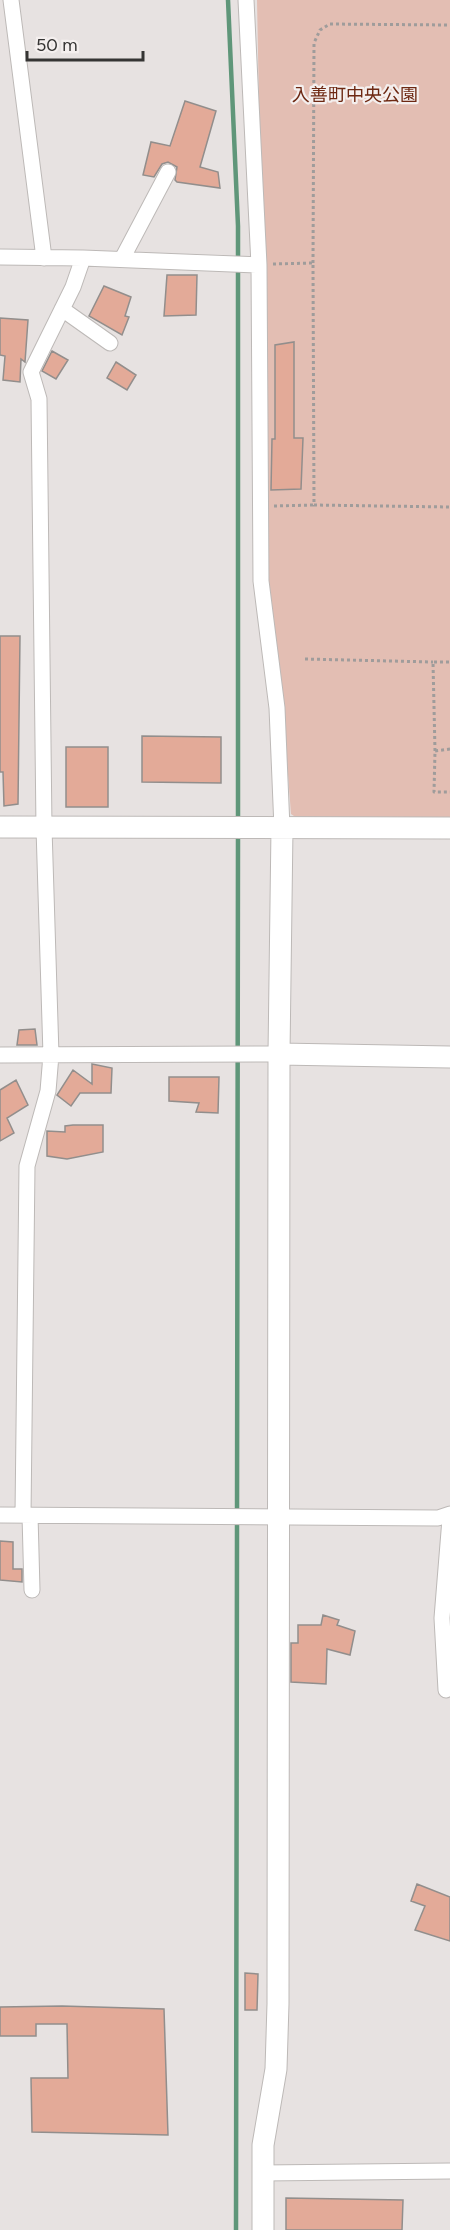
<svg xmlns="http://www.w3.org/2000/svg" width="450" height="2230" viewBox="0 0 450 2230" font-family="Figtree,'Noto Sans JP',sans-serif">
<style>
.green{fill:#e3beb3}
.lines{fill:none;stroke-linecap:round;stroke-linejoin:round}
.stream{stroke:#5f9679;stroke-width:4.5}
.building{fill:#e3aa98;stroke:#928e8c;stroke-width:1.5}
.street-casing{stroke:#bdb9b7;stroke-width:17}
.secondary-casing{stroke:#bdb9b7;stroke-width:23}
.path{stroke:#9f9c9b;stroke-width:3;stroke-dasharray:3 3;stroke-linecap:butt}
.street{stroke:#fff;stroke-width:15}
.secondary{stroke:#fff;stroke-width:21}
.labels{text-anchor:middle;stroke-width:4.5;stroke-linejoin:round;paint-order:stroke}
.park-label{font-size:18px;fill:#6d2812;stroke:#f4efee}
</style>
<rect width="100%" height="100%" fill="#e7e2e1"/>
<path class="green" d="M257 0H450V820H300L291 814 280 668 268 579Z"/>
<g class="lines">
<path class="stream" d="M228 0 238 226V822
M236 2230 238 833"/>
</g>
<path class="building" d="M185 101 216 111 200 167 218 172 220 188 177 182 175 180 177 167 168 162 162 164 154 177 143 175 151 142 170 146Z
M167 275H197L196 315 164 316Z
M104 286 131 297 125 316 129 317 122 335 89 316Z
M0 318 28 320 25 362 21 359 20 382 3 380 5 356 0 355Z
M294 342V438H303L301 489 271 490 272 439H275V345Z
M52 351 68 360 56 379 42 371Z
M116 362 136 375 127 390 107 378Z
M0 636H20L18 804 4 806 3 772H0Z
M142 736 221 737V783L142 782Z
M66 747H108V807H66Z
M35 1029 37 1045H17L19 1030Z
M92 1064 112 1068 111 1093H80L71 1106 57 1095 73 1070 92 1084Z
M169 1077H219L218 1113 196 1112 199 1103 169 1101Z
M16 1080 28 1105 7 1118 14 1133 0 1141V1090Z
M73 1125H103V1152L67 1159 47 1156V1131L65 1132V1126Z
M0 1541 13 1542V1569H22V1582L0 1580Z
M323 1615 339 1620 337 1625 355 1631 350 1655 327 1649 326 1684 291 1682V1643H298V1625H321Z
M417 1884 450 1897V1941L415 1930 425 1906 411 1901Z
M245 1973 258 1974 257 2010H245Z
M62 2006 164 2009 168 2135 32 2132 31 2078H68L67 2024H36V2036H0V2007Z
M286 2198 403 2200 402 2230H286Z"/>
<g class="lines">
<g class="street-casing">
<path id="street" d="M11 0 44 258
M246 0 259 265 261 581 277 708 282 828
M0 257 83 258 259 265
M122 259 168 172
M62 309 110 343
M0 1055 279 1054
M0 1515 438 1518 450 1514
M23 1515 27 1166 48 1091 51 1055 44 828 39 399 31 372 73 287 83 258
M30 1515 32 1590
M446 1690 442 1618 450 1519
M263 2173 450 2171"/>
</g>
<g class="secondary-casing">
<path id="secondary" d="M0 827 450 828
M279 1054 450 1057
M263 2230V2145L276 2069 278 2004 279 1054 282 828"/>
</g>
<path class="path" d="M313 263 314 43 320 30 330 24 450 25
M273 264 313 263 314 505 450 507
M274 506 314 505
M305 659 433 662
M450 749 435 751 434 792H450
M435 751 433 662H450"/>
<use href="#street" class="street"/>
<use href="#secondary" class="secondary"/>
</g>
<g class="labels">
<g class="park-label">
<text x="355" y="101">入善町中央公園</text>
</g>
</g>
<path d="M27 51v9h116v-9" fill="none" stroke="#353433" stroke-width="3"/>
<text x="36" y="51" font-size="18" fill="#353433" stroke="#f4efee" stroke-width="4.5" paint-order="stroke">50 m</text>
</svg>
